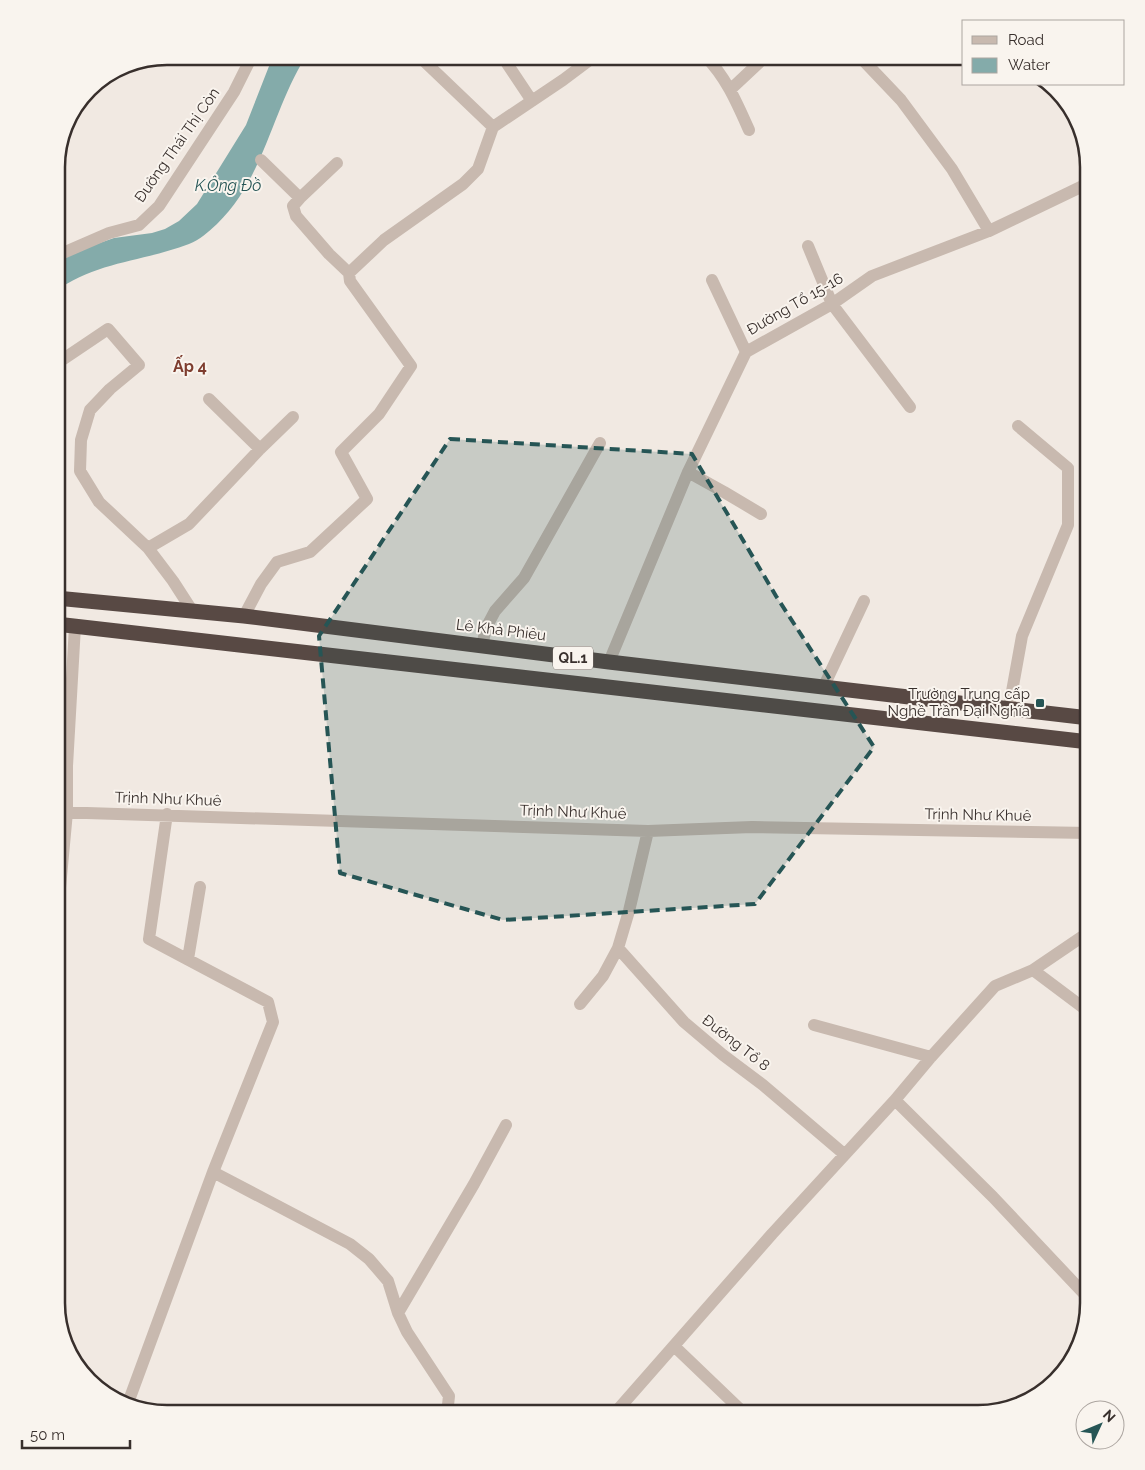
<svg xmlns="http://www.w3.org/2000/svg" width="1145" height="1470" viewBox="0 0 1145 1470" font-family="Raleway,sans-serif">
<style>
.water{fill:#84abaa}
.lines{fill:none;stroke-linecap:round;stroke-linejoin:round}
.minor{stroke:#c8b9af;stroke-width:12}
.highway{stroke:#584944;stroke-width:15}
.marked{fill:#265555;fill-opacity:0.2;stroke:#265555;stroke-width:4;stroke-dasharray:10 6;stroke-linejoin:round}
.poi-dot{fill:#265555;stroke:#f9f4ee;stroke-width:2}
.labels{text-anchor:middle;stroke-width:4;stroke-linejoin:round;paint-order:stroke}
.shield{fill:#f9f4ee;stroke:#726a66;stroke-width:1}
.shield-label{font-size:14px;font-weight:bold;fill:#382f2c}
.street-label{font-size:15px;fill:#382f2c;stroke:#f9f4ee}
.poi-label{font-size:15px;fill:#382f2c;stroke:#f9f4ee;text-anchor:end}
.water-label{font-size:16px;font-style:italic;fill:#265555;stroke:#f9f4ee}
.neighbourhood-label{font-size:16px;font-weight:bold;fill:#7e3d2f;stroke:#f9f4ee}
.rim{fill:none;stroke:#382f2c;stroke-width:2.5}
</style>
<rect width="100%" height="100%" fill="#f1e9e2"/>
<path class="water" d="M273 56H306C272 110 264 179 217 224 208 232 200 240 189 244 145 261 95 262 56 291V258L114 238 152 233 165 229 179 221 197 204 246 125Z"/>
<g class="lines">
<path class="minor" d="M502 56 532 101
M705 56C726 77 737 103 749 130
M863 60 901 100 952 169 989 231
M425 62 493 127
M731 89 766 56
M261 160 300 198
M337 163 300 198 293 206 296 216 329 254 349 273
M808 246 832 304 910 407
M56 256 109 233 139 225 159 206 234 92 252 56
M712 280 746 352
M56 364 108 329 139 365 110 389 90 410 81 440 80 471 99 502 148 548 173 581 193 612
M209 399 260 449
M688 472 724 492 761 514
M148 548 189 524 260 449 293 417
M244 616 261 584 277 562 310 552 367 499 341 452 379 414 411 366 350 281 349 273 384 240 463 184 478 169 493 127 563 80 595 56
M482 646 486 628 495 611 524 578 600 443
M609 662 688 472 746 352 832 304 872 276 989 231 1089 183
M823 688 864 601
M1009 708 1022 636 1068 525V468L1018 426
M56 812 648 831 752 827 1089 833
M56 931 67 812V766L75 626
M618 948 684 1022 723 1055 763 1085 844 1154
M188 959 200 887
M1033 970 1089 1012
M580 1004 603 976 618 948 629 911 648 831
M814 1025 931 1057
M895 1100 993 1197 1089 1299
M213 1172 350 1244 369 1259 388 1281 398 1313 407 1332 449 1396 447 1414
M398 1313 474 1184 506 1125
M674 1346 745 1414
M128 1403 213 1172 273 1022 268 1002 149 939 167 814
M614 1414 772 1234 895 1100 931 1057 995 986 1033 970 1089 932"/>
<path class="highway" d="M56 598 244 616 609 662 1089 718
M56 624 1089 742"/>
</g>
<path class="marked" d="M450 439 692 454 776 596 874 747 755 904 503 920 340 873 319 636Z"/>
<rect class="poi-dot" x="1035" y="698" width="10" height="10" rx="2.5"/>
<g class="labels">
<rect class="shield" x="553" y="646.5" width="40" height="23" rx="4"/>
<g class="shield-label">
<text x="573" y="663">QL.1</text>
</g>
<g class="street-label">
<text transform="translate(177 145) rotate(-55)" y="5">Đường Thái Thị Còn</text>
<text transform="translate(795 304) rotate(-30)" y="5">Đường Tổ 15-16</text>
<text transform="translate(501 630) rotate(7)" y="5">Lê Khả Phiêu</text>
<text transform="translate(168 799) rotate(2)" y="5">Trịnh Như Khuê</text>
<text transform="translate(573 812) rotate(2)" y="5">Trịnh Như Khuê</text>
<text transform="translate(978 815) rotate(1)" y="5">Trịnh Như Khuê</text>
<text transform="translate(736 1043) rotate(38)" y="5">Đường Tổ 8</text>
</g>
<g class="poi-label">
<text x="1030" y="699">Trường Trung cấp<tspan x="1030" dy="17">Nghề Trần Đại Nghĩa</tspan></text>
</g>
<g class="water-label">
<text x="228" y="191">K.Ông Đồ</text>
</g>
<g class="neighbourhood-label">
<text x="190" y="372">Ấp 4</text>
</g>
</g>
<path d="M0 0H1145V1470H0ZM167 65H978A102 102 0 0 1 1080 167V1303A102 102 0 0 1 978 1405H167A102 102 0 0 1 65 1303V167A102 102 0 0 1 167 65Z" fill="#f9f4ee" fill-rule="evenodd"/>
<path class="rim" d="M167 65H978A102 102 0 0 1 1080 167V1303A102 102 0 0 1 978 1405H167A102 102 0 0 1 65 1303V167A102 102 0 0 1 167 65Z"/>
<rect x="962" y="20" width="162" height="65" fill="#f9f4ee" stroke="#aca5a0"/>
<rect x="972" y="36" width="25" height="8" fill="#c8b9af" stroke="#aca5a0"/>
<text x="1008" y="45" font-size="15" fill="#382f2c">Road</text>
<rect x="972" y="58" width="25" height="15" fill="#84abaa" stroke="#aca5a0"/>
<text x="1008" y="70" font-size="15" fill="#382f2c">Water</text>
<g transform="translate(1100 1425) rotate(46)"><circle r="24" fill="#f9f4ee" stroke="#aca5a0"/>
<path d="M0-4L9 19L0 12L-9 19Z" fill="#265555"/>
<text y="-8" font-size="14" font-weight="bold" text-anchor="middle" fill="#382f2c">N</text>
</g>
<path d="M22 1440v8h108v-8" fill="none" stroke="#382f2c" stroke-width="2.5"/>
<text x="30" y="1440" font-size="15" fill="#382f2c" stroke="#f9f4ee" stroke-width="4" paint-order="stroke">50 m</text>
</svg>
